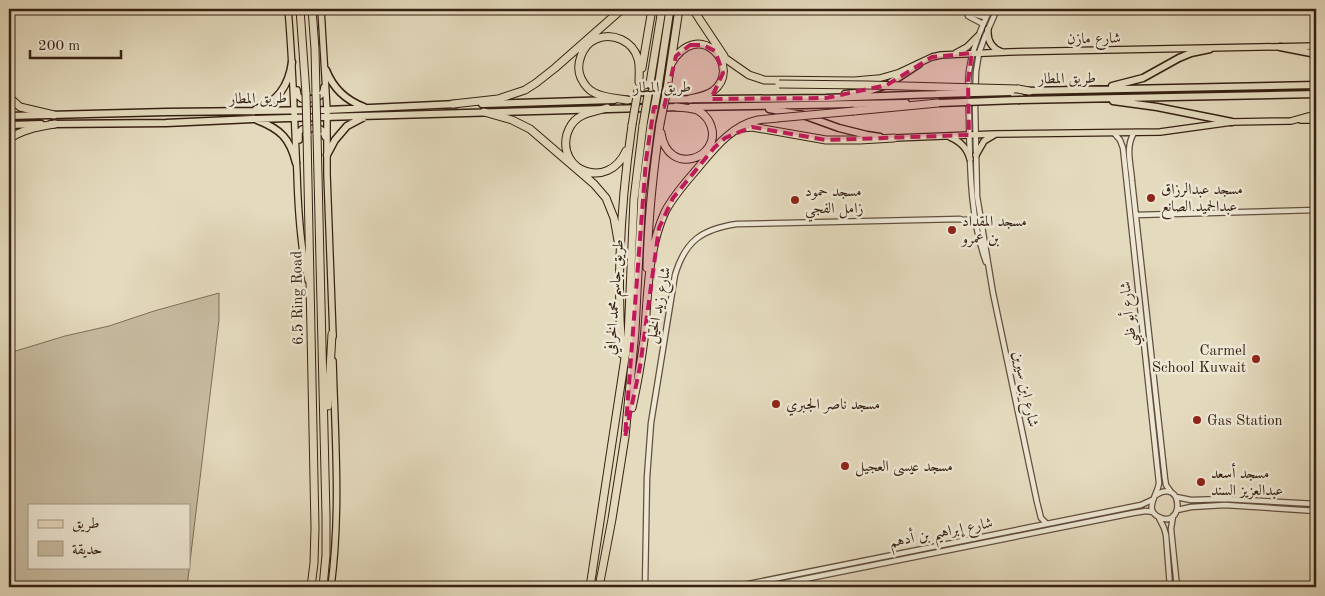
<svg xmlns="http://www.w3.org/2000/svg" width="1325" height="596" viewBox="0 0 1325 596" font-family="'Old Standard TT',Amiri,serif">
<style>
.green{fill:#c7bba0;stroke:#7f6e5a;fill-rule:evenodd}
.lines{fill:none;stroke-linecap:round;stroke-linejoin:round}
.tertiary-casing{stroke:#624f3e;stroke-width:7}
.primary-casing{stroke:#372113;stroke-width:8}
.trunk-casing{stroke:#372113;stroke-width:9}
.motorway-casing{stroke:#372113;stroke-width:9}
.tertiary{stroke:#ede7d4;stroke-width:4.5}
.primary{stroke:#e4dabd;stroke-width:5.5}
.trunk{stroke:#e4dabd;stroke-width:6}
.motorway{stroke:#e4dabd;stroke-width:7}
.trunk-bridge-casing{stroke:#372113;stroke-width:9;stroke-linecap:butt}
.motorway-bridge-casing{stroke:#372113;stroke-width:9;stroke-linecap:butt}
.trunk-bridge{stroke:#e4dabd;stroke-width:6}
.motorway-bridge{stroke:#e4dabd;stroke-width:7}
.marked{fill:#c2185b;fill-opacity:0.2;stroke:#c2185b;stroke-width:4;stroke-dasharray:10 6;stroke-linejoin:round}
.poi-dot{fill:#8f2418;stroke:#ede7d4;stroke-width:2}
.labels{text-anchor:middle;stroke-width:5;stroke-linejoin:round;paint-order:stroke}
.street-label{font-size:15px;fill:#372113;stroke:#ede7d4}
.poi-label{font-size:15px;fill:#372113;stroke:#ede7d4;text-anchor:start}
</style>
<rect width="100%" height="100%" fill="#e4dabd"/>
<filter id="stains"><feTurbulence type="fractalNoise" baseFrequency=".004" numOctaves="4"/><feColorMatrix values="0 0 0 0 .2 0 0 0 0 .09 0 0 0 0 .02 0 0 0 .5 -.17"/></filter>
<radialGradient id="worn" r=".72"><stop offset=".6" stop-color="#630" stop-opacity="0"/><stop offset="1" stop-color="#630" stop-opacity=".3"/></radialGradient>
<path class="green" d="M219 293V320L187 587H9V353L65 336 109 326 154 311ZM29 505H189V567H29Z"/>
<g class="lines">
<g class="tertiary-casing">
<path id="tertiary" d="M958 9C967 13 976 14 986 18
M997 9 984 39 979 53 976 72 975 102 977 196 993 293 1037 502 1041 518 1047 524
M967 13 968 16 983 24
M1114 133 1120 140 1123 148 1159 483C1158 494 1143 510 1159 517 1184 530 1184 477 1156 495
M1134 133C1125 147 1131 165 1132 181L1165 479 1166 485 1171 492
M1136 215 1316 210
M986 262C970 219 970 166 969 121 969 104 967 87 969 71 972 49 981 29 990 9
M1176 497 1191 500 1225 499 1316 504
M1177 510 1191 507 1225 505 1316 511
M1173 516 1171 529 1177 587
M1159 518 1164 528 1166 535 1170 587
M645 587 647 477 651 423 675 275C685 241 702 229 737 224L960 219 963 220 980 219
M733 587 1141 505 1152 500
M765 587 1133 513 1146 511 1153 512"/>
</g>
<g class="primary-casing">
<path id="primary" d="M288 9C293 64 294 118 297 173 298 209 300 245 308 280
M321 9 327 110V174L333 336
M988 29C987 40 991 48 1002 52
M956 53 967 47 978 36
M877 79 898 73 932 57 941 55 1009 52 1316 46
M297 90 298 96 302 99C312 99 323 100 324 87
M1301 120H1316
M950 137C961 142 967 148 970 159
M894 138 995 134 1160 132 1232 122 1291 121 1316 114
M299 140V132L302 129 319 128 323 131 325 137
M976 155 984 141 994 135
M331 587C341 512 335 436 333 361"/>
</g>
<g class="trunk-casing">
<path id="trunk" d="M1280 47 1316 54
M326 70C333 88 345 100 364 107
M1112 86 1143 78 1179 58 1191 53 1210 49
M1025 91 1316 85
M845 94 865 92 887 85 919 64
M624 100 826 98 938 94
M1020 100 1316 94
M1113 101 1157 107 1232 122
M482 104 614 100
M691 107 906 103
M256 109C278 102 289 84 292 62
M769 109 803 115 839 128 867 135 880 137
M9 116 167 112 327 110 457 104
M257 120C280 129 290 138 296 163
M51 124 166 123 253 119 681 107
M9 125 41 124
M327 155 335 140 347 126 364 117"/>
</g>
<g class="motorway-casing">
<path id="motorway" d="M300 9 306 94
M312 9 315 49 316 94
M693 9 700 20 724 56
M726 59 749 75 764 80 854 81 877 79
M671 64C698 16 744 67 713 91 706 96 698 97 690 99
M642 68 652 9
M658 88 670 9
M649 89 662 9
M667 89 679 9
M1018 89 1029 91
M9 97 20 107 54 115
M627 100C616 98 603 98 593 92 587 89 584 84 581 78 575 65 582 45 596 39 613 32 633 41 638 59 640 66 639 75 639 82
M453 104 498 99 525 90 536 83 555 68 622 9
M607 108C598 111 586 112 578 118 572 122 569 128 567 134 557 171 608 191 626 151
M854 111 938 103
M484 112 512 120 530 129 594 184 606 198 614 218 618 241
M743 128 752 127 826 140H860L894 138
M317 133 326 516V555L323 587
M661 133C668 178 722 158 711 126 709 120 705 115 699 111 693 108 684 108 676 107
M307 134 315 528 314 563 311 587
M9 139C23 129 38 127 55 124
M647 268C648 220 653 172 660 124
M622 354C616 278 621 201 632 125
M328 406 332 334
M632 408C637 386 641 363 644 340 648 298 647 251 665 212 674 194 689 179 702 163 717 145 734 125 758 120 764 119 771 119 777 118
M590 587 628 338 634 199 643 125
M599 587 612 519 625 437 629 395 635 331 642 194 651 125"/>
</g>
<use href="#tertiary" class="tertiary"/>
<use href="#primary" class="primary"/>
<use href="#trunk" class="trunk"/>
<use href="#motorway" class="motorway"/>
<g class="trunk-bridge-casing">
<path id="trunk-bridge" d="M938 94 1011 92
M939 103 1020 100"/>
</g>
<g class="motorway-bridge-casing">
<path id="motorway-bridge" d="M779 84 867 85 1018 89
M306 94 307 134
M316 94 317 133
M777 118 854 111
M660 124 667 89
M632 125 638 90
M643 125 649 89
M651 125 658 88"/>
</g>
<use href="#trunk-bridge" class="trunk-bridge"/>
<use href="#motorway-bridge" class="motorway-bridge"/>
</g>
<path class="marked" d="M690 45H703L715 51 723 73 711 99 826 98 887 85 932 57 972 53 968 81 969 135 826 140 752 127 725 138 714 148 673 198 659 228 640 367 625 437 646 160 654 107H664L676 56Z"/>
<g class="poi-dot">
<circle cx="1151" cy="198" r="5"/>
<circle cx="795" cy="200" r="5"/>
<circle cx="952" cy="230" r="5"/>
<circle cx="1256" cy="359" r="5"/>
<circle cx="776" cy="404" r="5"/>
<circle cx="1197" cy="420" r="5"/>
<circle cx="845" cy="466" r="5"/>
<circle cx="1201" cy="482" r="5"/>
</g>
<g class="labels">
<g class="street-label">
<text transform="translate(1094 38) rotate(-1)" y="5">شارع مازن</text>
<text transform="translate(1067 78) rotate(-1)" y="5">طريق المطار</text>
<text transform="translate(662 87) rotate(-1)" y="5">طريق المطار</text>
<text transform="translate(258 98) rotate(-1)" y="5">طريق المطار</text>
<text transform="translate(614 297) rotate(-86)" y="5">طريق جاسم محمد الخرافي</text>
<text transform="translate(297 298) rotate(-91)" y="5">6.5 Ring Road</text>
<text transform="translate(658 305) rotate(-79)" y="5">شارع زيد الخيل</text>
<text transform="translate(1128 314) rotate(-96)" y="5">شارع أبو ظبي</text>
<text transform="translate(1026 389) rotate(78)" y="5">شارع ابن سيرين</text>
<text transform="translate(941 532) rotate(-11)" y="5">شارع إبراهيم بن أدهم</text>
</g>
<g class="poi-label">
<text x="1161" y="194">مسجد عبدالرزاق<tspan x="1161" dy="17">عبدالحميد الصانع</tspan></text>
<text x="805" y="196">مسجد حمود<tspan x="805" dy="17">زامل الفجي</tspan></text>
<text x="962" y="226">مسجد المقداد<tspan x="962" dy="17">بن عمرو</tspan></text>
<text x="1246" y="355" text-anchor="end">Carmel<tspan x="1246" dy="17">School Kuwait</tspan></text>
<text x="786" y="409">مسجد ناصر الجبري</text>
<text x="1207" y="425">Gas Station</text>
<text x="855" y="471">مسجد عيسى العجيل</text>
<text x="1211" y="478">مسجد أسعد<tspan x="1211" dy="17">عبدالعزيز السند</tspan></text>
</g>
</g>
<rect width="1325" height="596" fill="none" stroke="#e4dabd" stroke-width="30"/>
<rect x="10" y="10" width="1305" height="576" fill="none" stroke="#372113" stroke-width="2.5"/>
<rect x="15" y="15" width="1295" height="566" fill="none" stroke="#372113"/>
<rect x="28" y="504" width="162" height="65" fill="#ede7d4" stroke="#a49887"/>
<rect x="38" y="520" width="25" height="8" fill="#e4dabd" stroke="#a49887"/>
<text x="72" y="528" font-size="15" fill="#372113">طريق</text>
<rect x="38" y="541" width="25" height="15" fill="#c7bba0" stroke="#a49887"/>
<text x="72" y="554" font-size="15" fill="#372113">حديقة</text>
<path d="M30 50v8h91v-8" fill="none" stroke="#372113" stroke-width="2.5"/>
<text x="38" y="50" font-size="15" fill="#372113" stroke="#ede7d4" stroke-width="4" paint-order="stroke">200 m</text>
<rect width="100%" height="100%" filter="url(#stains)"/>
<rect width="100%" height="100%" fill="url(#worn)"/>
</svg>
